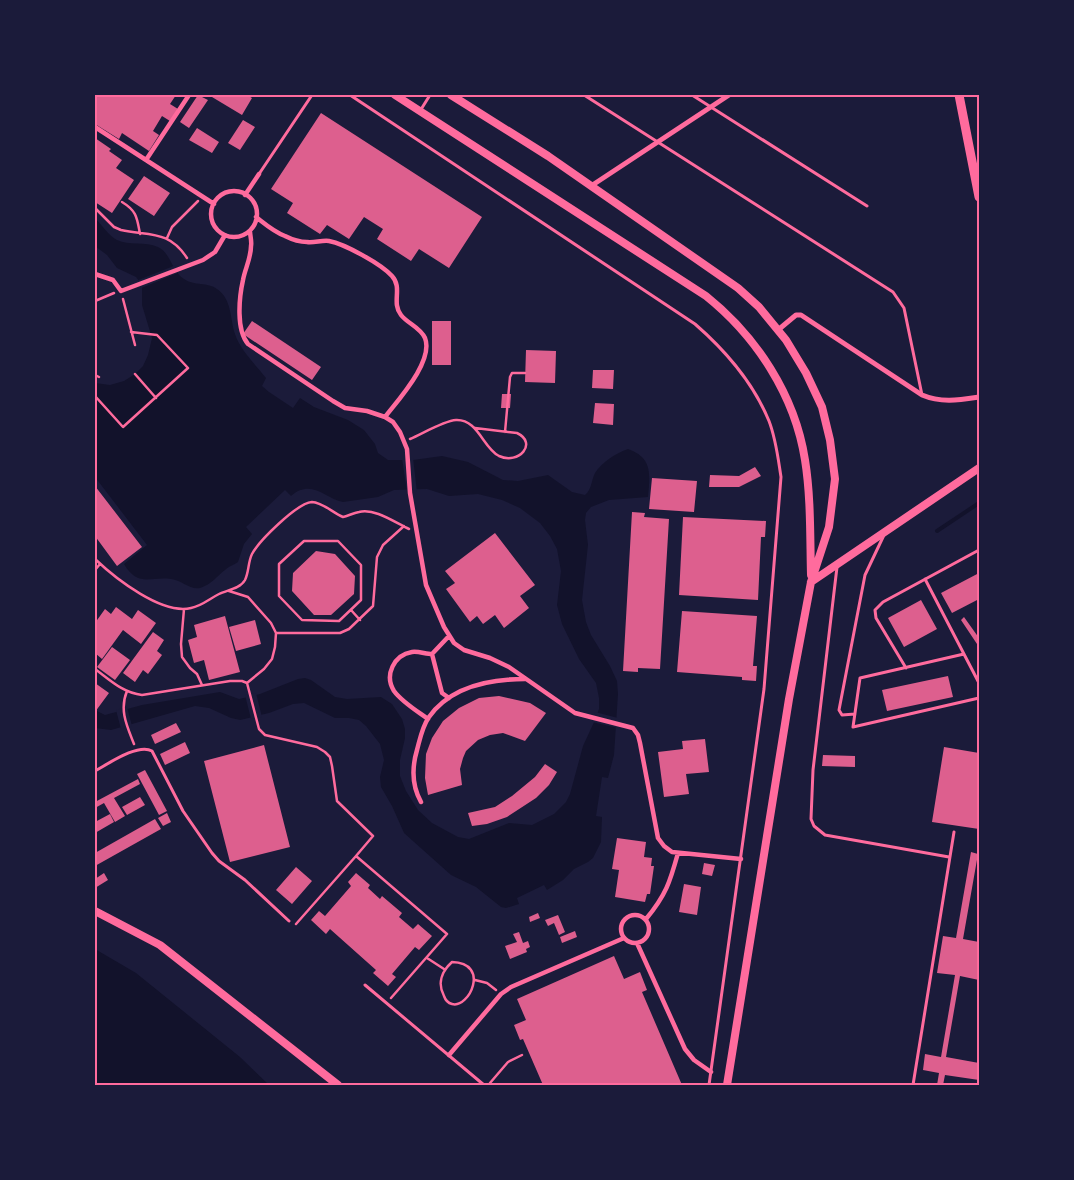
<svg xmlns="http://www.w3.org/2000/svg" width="1074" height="1180" viewBox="0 0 1074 1180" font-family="'Crimson Pro',serif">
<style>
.water{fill:#12122b}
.pier{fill:#1b1b3a}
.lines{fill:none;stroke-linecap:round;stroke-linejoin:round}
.stream{stroke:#12122b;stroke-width:4}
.building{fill:#dd5f8e}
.path{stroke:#ff6b9d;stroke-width:2.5}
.service{stroke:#ff6b9d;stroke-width:3}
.pedestrian{stroke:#ff6b9d;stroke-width:4.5}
.minor{stroke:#ff6b9d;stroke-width:5}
.tertiary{stroke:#ff6b9d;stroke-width:8}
.secondary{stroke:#ff6b9d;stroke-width:9}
.neatline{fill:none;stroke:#ff6b9d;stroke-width:2}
</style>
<rect width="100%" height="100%" fill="#1b1b3a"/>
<path class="water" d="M95 218C102 225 108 235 117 240 129 246 145 241 158 247 171 253 172 272 184 279 194 286 208 282 217 289 232 299 230 319 235 334 240 350 256 365 266 378L262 386 269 392 293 408 300 398 314 407 348 420 364 430 375 444 378 453 388 460H413L442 456 468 462 503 480 518 481 548 475 572 492 585 495C592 489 591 481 595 473 602 462 616 453 628 449 653 458 650 474 648 497L609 500 591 507 586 513 585 520 588 545 582 600 586 622 591 635 610 666 617 681 618 694 614 755 608 778 602 777 596 816 602 817 601 842 593 858 588 862 574 869 563 880 547 890 544 885 517 898 519 904 506 908 501 907 476 887 451 875 404 833 392 806 381 787 380 777 384 760 380 744 366 726 359 720 349 718H335L304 703 293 704 269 713 240 720 231 718 209 708 195 706 111 730 95 728V710L105 715 142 705 220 692 239 699 260 694 298 679 305 678 311 680 335 697 347 699 381 697 392 704 402 719 405 729V738L400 760V776L406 791 418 810 432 823 458 837 469 839 509 823 532 825 554 814 566 802 570 794 583 746 595 720 599 709V698L596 683 579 659 562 624 557 605 561 571 557 549 550 536 540 523 520 508 502 500 478 494 449 496 427 489 394 490 378 497 343 502C325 499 312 478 291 496L285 490 246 527 252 534 244 544 238 562C234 565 229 566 225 570 217 576 211 585 200 588 190 590 181 580 171 579 151 576 138 588 124 564L147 545 95 477V383L110 385 124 381 135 374 143 366 148 355 152 338 142 305V285L136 277 117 268 107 255 95 246Z
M95 949 136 973 240 1057 269 1085H95Z"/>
<path class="pier" d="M176 265 180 272 139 289 136 281Z
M402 458H413L417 492H407Z
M256 693 262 717 251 719 245 695Z
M127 707 132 726 121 729 116 710Z
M595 712 618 718V728L592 722Z"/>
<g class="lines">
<path class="stream" d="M937 531 979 503"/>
</g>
<path class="building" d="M95 95H176L170 104 178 109 170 121 162 116 153 131 159 135 149 151 122 133 119 139 95 124Z
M198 95 208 100 189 128 180 122Z
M213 95H247L252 98 242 115 212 97Z
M321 113 482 217 449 268 419 249 411 261 377 239 383 229 364 217 349 239 327 225 320 234 287 213 293 203 271 189Z
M243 120 255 127 240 150 228 143Z
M197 128 219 142 212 153 189 140Z
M95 138 111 149 109 151 122 160 116 168 134 180 112 213 95 202Z
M144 176 170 193 154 216 128 199Z
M252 321 321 367 312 380 243 334Z
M432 321H451V365H432Z
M526 350 556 351 555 383 525 382Z
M593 370H614L613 389 592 388Z
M502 394H511L510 408H501Z
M595 403 614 404 613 425 593 423Z
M755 467 761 476 739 487H709L710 475 739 476Z
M652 478 697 481 694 512 649 509Z
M95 486 142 547 117 566 95 536Z
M632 512 645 513 644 517 669 519 660 669 638 668V672L623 671Z
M683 517 766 521 765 537H761L758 600 679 595Z
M495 533 535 585 520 596 529 608 504 628 495 615 483 624 477 616 470 622 446 589 455 583 445 571Z
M316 551 335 554 355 576 354 594 331 615H314L292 591 293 573Z
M979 573V599L952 613 941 593Z
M921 600 937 629 904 647 888 618Z
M116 607 132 619 138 610 156 623 141 644 123 630 102 659 95 653V623L105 609 111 614Z
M682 611 757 616 753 666H757L756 681 742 680V677L677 672Z
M225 616 240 672 209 680 204 660 194 663 188 640 197 637 194 625Z
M964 617 979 638V647L961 620Z
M255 620 261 644 236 651 229 627Z
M153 632 164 640 157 651 162 655 148 674 143 670 135 682 123 673Z
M112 647 130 660 115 680 97 667Z
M948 676 953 697 887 711 882 690Z
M95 683 109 693 95 712Z
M499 696 530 703 546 713 525 741 503 733 490 735 478 740 466 751 463 758 460 769 462 785 428 795 425 778 426 754 432 738 443 721 459 708 479 698Z
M176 723 181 732 155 744 151 735Z
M705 739 709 772 686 774 689 794 664 797 658 752 683 749 682 741Z
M185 742 190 753 165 765 160 754Z
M264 745 290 847 230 862 204 761Z
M944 747 979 753V829L932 822Z
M823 755 855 756V767L822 766Z
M545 764 557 772 549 785 536 798 507 817 487 824 472 826 468 813 495 807 512 796 535 777Z
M145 770 167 811 159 815 137 774Z
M138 779 140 784 114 798 125 816 115 822 104 803 95 808V802Z
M140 797 145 805 127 815 122 807Z
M167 813 171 822 163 826 158 818Z
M110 814 114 822 95 833V822Z
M155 819 161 829 95 866V853Z
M617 838 646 842 644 857 652 858 651 866H654L650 894H647L645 902 615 897 619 870 612 869Z
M971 852 978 854 963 939 979 942V980L960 976 946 1057 979 1063V1080L945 1075 943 1085H937L939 1073 923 1070 925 1054 941 1057 955 975 937 973 943 936 956 938Z
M704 863 715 865 712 876 702 874Z
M296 867 312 881 292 904 276 890Z
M104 873 108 880 95 888V879Z
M356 873 370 885 368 888 380 899 382 896 402 913 399 917 413 929 418 924 432 936 419 950 415 947 392 974 396 977 388 986 373 973 376 970 330 929 326 934 311 920 319 911 325 916 351 886 348 882Z
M684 884 701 887 697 915 679 912Z
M538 913 540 918 530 922 529 917Z
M558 915 565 932 559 935 554 923 548 926 545 920Z
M575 931 577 937 562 943 560 937Z
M519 932 523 943 528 941 530 947 526 949 527 952 510 959 505 946 517 942 513 934Z
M614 956 624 979 640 972 647 990 642 992 682 1085H543L523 1039 520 1040 514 1025 526 1020 517 999Z"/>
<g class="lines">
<path class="path" d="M122 202C137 211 137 218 140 234
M95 208 114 227 121 230C150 236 169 230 187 258
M167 238 172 227 198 201
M123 299 135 345
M95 301 114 293
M135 374 156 398
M95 375 99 377
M95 396 123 427 188 368 157 335 131 332
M505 432 510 377 512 373H525
M410 439C422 434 443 421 456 420 478 419 483 448 499 456 519 465 538 443 517 433L475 428
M304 541H338L361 565V600L339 621 302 620 279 596V564Z
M95 559C116 579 162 615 191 608 202 606 209 599 219 594 227 590 240 589 245 580 249 572 248 562 252 554 259 541 297 503 312 502 322 502 333 513 343 517 348 516 353 513 359 512 375 508 394 522 409 529
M95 570 100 564
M229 591 248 597 271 623 276 633 275 647 272 659 264 669 247 683
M184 609 181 644 182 657 190 668 197 674 202 685
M351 610 360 620
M276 633H340L349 629 373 606 377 557 383 545 404 526
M95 669C110 680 123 693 142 695L230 681H242L247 683 259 729 265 735 317 747 325 752 330 757 332 766 337 801 373 836 356 856
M127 691C119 710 127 726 134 744
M296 924 356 856 447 934 391 998
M427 958 444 969
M452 962C491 963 469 1009 452 1004 448 1003 445 999 444 996 437 983 442 971 452 962Z
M475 980 487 983 496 990
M490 1083 508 1062 522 1055"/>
<path class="service" d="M350 95 695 324C726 351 753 382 769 421 776 439 778 458 781 477L764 689 709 1085
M584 95 893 292 904 308 922 395
M692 95 867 206
M420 111 430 95
M259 174 312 95
M837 567 813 770 811 819 814 826 825 835 949 857
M925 579 979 683
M964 654 860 678 853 727 979 698
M906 668 876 618 875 610 883 602 979 550
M855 714 842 715 839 710 865 575 884 535
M95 771C108 764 138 743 152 751L183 811 212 853 219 861 245 880 289 921
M365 985 484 1085
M913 1085 954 832"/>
<path class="pedestrian" d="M95 127 214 204
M146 160 189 95
M211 214a23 23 0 1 1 46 0a23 23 0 1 1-46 0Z
M245 195 259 174
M256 217C265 224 274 232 285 236 291 239 300 242 307 242 314 243 322 240 329 241 345 244 381 264 392 276 403 288 391 302 401 315 408 324 420 327 425 338 434 361 398 400 385 417
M250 231C250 236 252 241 251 246 251 258 245 269 243 280 239 298 236 330 248 344L333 401 345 408 367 411 385 417 393 422 400 432 407 449 410 493 426 585 444 627 454 643 464 650 490 658 509 667 575 713 633 728 638 735 640 743 658 838 664 846 672 852 741 859
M95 274 113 280 121 291 203 260 215 252 225 235
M432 654 442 693 449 698
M428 719C417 711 402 702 394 691 384 675 394 655 412 652 418 651 426 654 432 654L449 636
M421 802C412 786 412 767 417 750 420 739 422 727 429 717 451 686 489 679 525 679
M621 929a14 14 0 1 1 28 0a14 14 0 1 1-28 0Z
M646 919C666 895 670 882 678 853
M637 943 685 1049 694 1060 711 1072
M449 1055 501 994 511 987 624 938"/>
<path class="minor" d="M591 186 729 95
M778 330 796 315H801L922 395C941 403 959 400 979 397"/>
<path class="tertiary" d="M395 95 706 296C756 336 795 395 805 460 811 497 810 537 811 575
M451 95 548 156 738 288 759 307 786 340 806 373 822 407 830 440 835 479 829 527 811 582 789 699 727 1085
M811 582 979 468
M95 911 160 945 338 1085"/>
<path class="secondary" d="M959 95 979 197"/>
</g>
<rect width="1074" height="1180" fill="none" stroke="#1b1b3a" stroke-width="192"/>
<rect x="96" y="96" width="882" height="988" class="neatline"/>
</svg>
